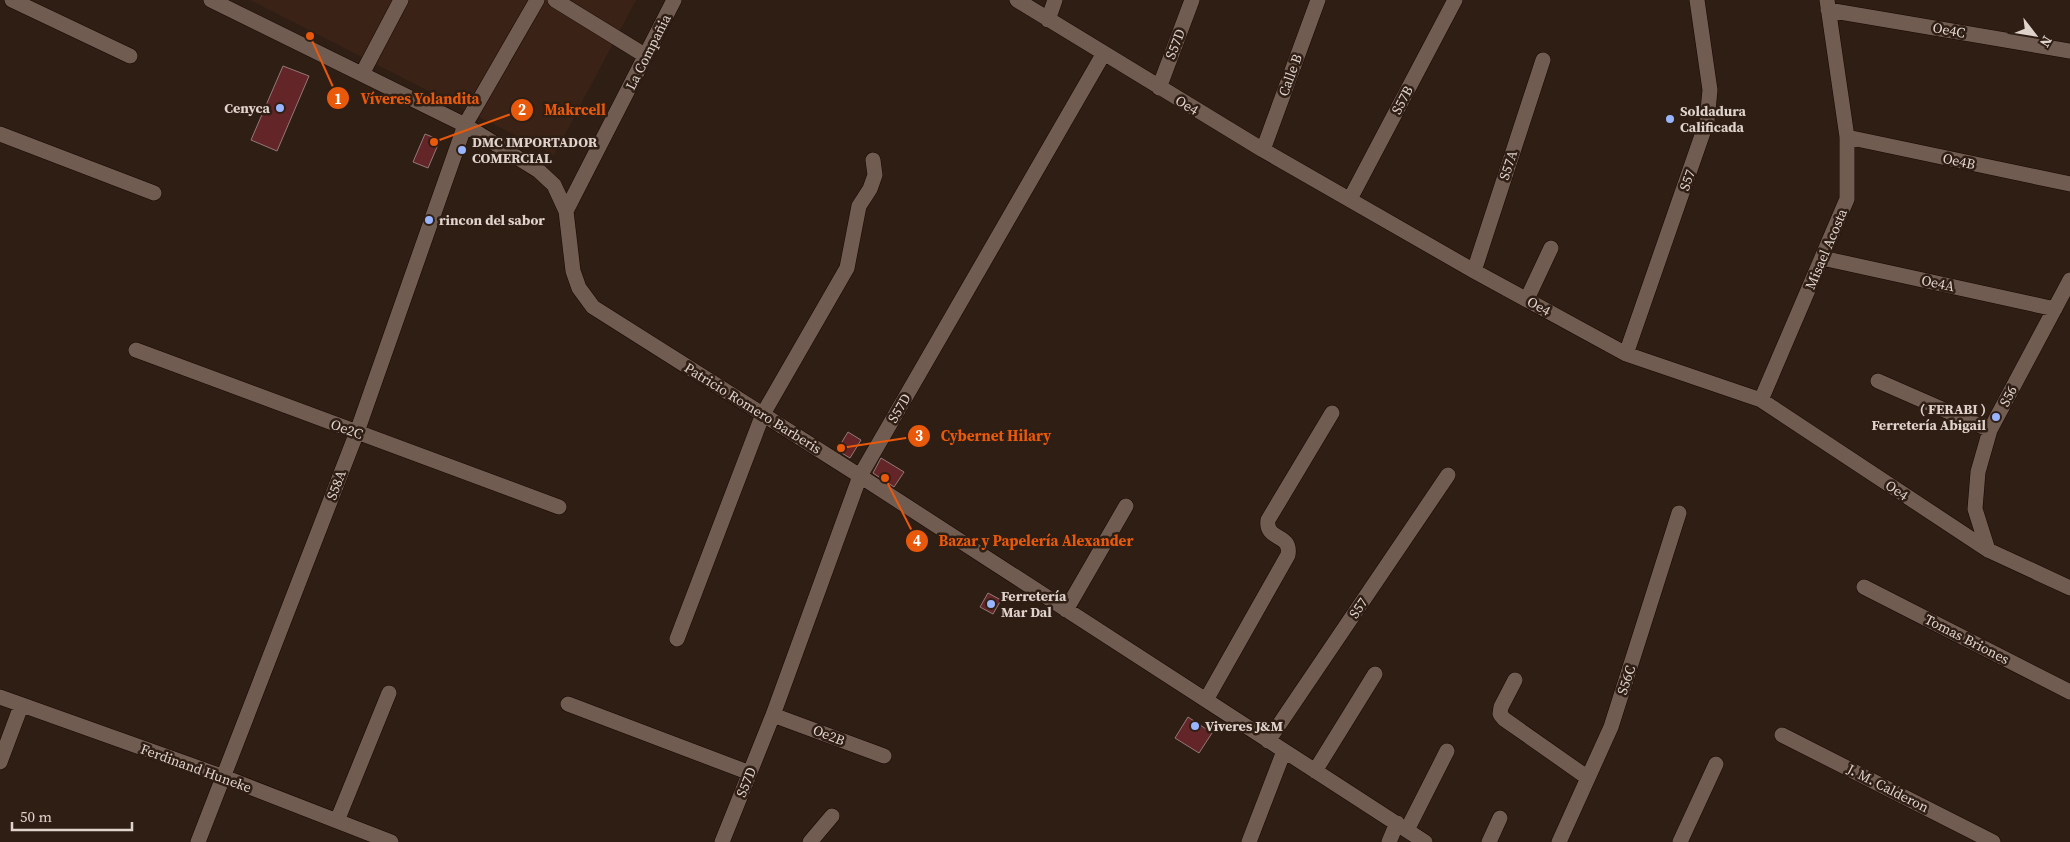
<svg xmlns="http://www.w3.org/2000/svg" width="2070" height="842" viewBox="0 0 2070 842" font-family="'Source Serif 4',serif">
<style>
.built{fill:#3a2316}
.building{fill:#632527;stroke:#937978}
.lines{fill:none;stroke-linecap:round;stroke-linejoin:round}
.minor-casing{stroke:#170702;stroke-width:16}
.minor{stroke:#715c51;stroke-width:15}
.poi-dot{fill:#99b5fd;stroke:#2f1e14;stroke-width:2}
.labels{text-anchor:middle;stroke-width:5;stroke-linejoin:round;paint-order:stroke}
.street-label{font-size:14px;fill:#dfd3cc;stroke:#2f1e14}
.poi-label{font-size:14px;font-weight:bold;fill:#dfd3cc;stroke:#2f1e14;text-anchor:start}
.leader{fill:none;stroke:#e8590c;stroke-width:2}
.callout-dot{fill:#e8590c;stroke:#2f1e14;stroke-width:2}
.mark-label{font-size:15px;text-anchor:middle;font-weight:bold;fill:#fff}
.callout-label{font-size:15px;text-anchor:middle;font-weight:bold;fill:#e8590c;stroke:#2f1e14;stroke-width:5;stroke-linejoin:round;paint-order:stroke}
</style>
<rect width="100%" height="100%" fill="#2f1e14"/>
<path class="built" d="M250 0H636L554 155Z"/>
<path class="building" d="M283 66 309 76 277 151 251 140Z
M425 134 440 140 428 168 413 162Z
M848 432 861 440 850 458 837 450Z
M881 458 904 472 894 487 873 473Z
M988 593 1001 600 993 614 980 607Z
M1188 717 1212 733 1199 753 1175 738Z"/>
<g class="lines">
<g class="minor-casing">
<path id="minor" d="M12 0 130 56
M211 0 465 125 539 171 554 185 566 211 573 271 579 288 593 307 860 476 1425 842
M555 0 646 56
M1017 0 1263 150 1474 271 1626 354 1761 400 1988 550 2070 588
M1828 10 2070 51
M1048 20 1055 0
M362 74 401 0
M1159 88 1192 0
M0 134 154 193
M1847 137 2070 184
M1263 150 1318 0
M1350 199 1455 0
M566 211 674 0
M1822 258 2055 309
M1474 271 1543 60
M1527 299 1551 248
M136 350 559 507
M1626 354 1707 121 1710 90 1697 0
M1878 381 1990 430
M1761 400 1847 199V137L1827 0
M1988 550 1975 509 1978 472 1990 430 2070 280
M1864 587 2070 692
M1066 610 1126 506
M677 639 763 414 847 268 859 206 870 189 875 175 873 160
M1515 680 1501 707 1500 714 1504 719 1588 778
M0 697 224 777 391 842
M1206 700 1288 555C1292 533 1265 541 1268 520L1332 413
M568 704 750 773
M773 715 884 756
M1782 735 1993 842
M1268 741 1448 475
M0 762 21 706
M1315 771 1375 674
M337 821 389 693
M1407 830 1447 751
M198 842 357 432 465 125 537 0
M722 842 773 715 860 476 1104 53
M810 842 832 816
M1249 842 1284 751
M1389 842 1397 823
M1489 842 1500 818
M1559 842 1611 727 1679 513
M1680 842 1716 764"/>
</g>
<use href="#minor" class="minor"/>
</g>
<g class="poi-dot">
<circle cx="280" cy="108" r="5"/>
<circle cx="1670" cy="119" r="5"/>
<circle cx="462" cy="150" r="5"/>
<circle cx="429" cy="220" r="5"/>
<circle cx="1996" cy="417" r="5"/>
<circle cx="991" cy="604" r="5"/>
<circle cx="1195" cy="726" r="5"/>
</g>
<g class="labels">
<g class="street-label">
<text transform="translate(1949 30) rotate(10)" y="5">Oe4C</text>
<text transform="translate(1175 44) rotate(-69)" y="5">S57D</text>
<text transform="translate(648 52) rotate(-63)" y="5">La Compañia</text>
<text transform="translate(1290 75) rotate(-70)" y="5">Calle B</text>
<text transform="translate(1402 100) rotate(-62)" y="5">S57B</text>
<text transform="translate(1187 105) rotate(31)" y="5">Oe4</text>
<text transform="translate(1959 161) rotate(12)" y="5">Oe4B</text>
<text transform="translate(1508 165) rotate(-72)" y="5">S57A</text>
<text transform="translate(1687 180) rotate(-71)" y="5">S57</text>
<text transform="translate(1826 249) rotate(-67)" y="5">Misael Acosta</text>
<text transform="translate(1938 283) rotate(12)" y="5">Oe4A</text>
<text transform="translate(1539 306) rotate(29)" y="5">Oe4</text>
<text transform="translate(2008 396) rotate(-62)" y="5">S56</text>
<text transform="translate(753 408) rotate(32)" y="5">Patricio Romero Barberis</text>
<text transform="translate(899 408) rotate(-60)" y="5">S57D</text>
<text transform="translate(347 429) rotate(20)" y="5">Oe2C</text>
<text transform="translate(336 485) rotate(-69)" y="5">S58A</text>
<text transform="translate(1897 490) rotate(34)" y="5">Oe4</text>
<text transform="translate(1358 608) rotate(-56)" y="5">S57</text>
<text transform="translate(1967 639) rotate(27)" y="5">Tomas Briones</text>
<text transform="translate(1626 680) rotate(-72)" y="5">S56C</text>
<text transform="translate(829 735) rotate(21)" y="5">Oe2B</text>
<text transform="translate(196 768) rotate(20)" y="5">Ferdinand Huneke</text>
<text transform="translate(746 782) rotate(-68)" y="5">S57D</text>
<text transform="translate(1888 788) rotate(27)" y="5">J. M. Calderon</text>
</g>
<g class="poi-label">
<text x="270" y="113" text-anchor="end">Cenyca</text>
<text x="1680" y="116">Soldadura<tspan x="1680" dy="16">Calificada</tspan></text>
<text x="472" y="147">DMC IMPORTADOR<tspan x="472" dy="16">COMERCIAL</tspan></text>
<text x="439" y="225">rincon del sabor</text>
<text x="1986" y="414" text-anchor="end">( FERABI )<tspan x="1986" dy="16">Ferretería Abigail</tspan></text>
<text x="1001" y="601">Ferretería<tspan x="1001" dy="16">Mar Dal</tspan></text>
<text x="1205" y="731">Viveres J&amp;M</text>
</g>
</g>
<path class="leader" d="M310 36L338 98M434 142L522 110M841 448L919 436M885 478L917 541"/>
<g class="callout-dot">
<circle cx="310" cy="36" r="5"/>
<circle cx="434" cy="142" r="5"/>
<circle cx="841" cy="448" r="5"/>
<circle cx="885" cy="478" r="5"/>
<circle cx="338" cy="98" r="12"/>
<circle cx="522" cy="110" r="12"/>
<circle cx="919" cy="436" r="12"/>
<circle cx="917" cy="541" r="12"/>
</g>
<g class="mark-label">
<text x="338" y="104">1</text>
<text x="522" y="115">2</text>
<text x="919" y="441">3</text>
<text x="917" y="546">4</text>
</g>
<g class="callout-label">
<text x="420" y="104">Víveres Yolandita</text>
<text x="575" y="115">Makrcell</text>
<text x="996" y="441">Cybernet Hilary</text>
<text x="1036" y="546">Bazar y Papelería Alexander</text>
</g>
<g transform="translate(2035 35) rotate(121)" stroke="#2f1e14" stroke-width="4" paint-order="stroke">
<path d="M0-4L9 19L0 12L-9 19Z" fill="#dfd3cc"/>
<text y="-8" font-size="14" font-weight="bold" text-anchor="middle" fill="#dfd3cc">N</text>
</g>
<path d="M12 822v8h120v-8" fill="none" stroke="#dfd3cc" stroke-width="2.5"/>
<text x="20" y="822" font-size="15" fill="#dfd3cc" stroke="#2f1e14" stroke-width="4" paint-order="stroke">50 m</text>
</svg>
